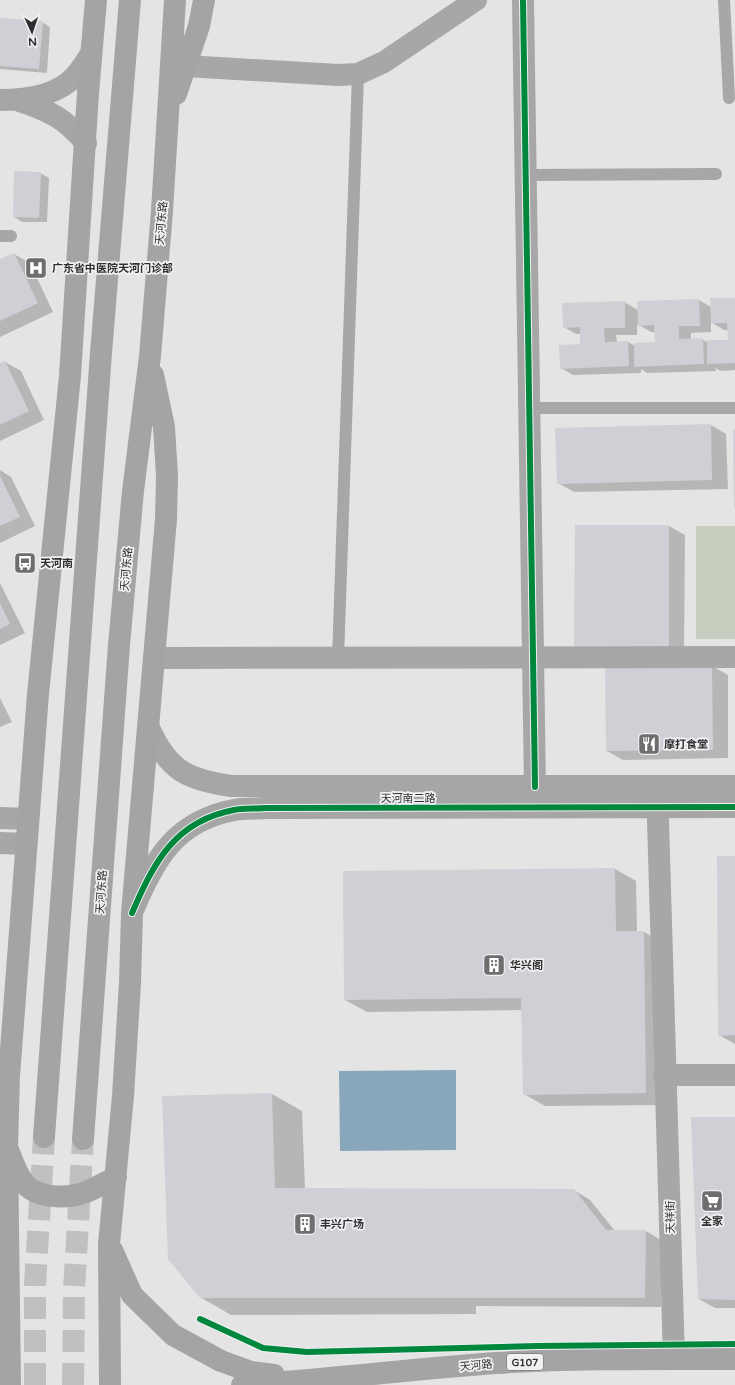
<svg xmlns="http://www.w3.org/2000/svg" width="735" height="1385" viewBox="0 0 735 1385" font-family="'Varela Round','Noto Sans SC',sans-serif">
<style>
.green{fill:#c7cdbf}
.water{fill:#89a7ba}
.shadow{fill:#0003;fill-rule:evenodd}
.building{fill:#d1ced6}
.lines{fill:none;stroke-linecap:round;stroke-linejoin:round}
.highway-tunnel{stroke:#c0c0c1;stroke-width:22;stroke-dasharray:22 11;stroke-linecap:butt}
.lane{stroke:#a8a7a7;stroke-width:12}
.street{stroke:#a8a7a7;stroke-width:22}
.secondary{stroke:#a7a6a6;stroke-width:22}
.highway{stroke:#a4a4a5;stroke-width:22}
.cycleway-casing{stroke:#f1f0f3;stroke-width:8}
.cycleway{stroke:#00873e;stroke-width:6}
.labels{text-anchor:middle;stroke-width:3.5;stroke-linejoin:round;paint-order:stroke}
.shield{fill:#f1f0f3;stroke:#69686a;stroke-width:1}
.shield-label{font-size:10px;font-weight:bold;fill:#2f2e30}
.street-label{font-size:11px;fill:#2f2e30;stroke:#f1f0f3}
.poi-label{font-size:11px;font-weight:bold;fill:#2f2e30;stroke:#f1f0f3;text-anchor:start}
</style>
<rect width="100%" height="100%" fill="#e4e4e5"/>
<path class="green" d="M696 526H735V639H696Z"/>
<path class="water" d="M456 1070V1150L340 1151 339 1071Z"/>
<path class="shadow" d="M0 19 42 22 50 27 47 73 0 69Z
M40 173 49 178 47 222H22L14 217Z
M14 254 30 263 53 312 0 337V260Z
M735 299V370L721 371 715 368 716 371 647 373 641 369V373L573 375 561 368 581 345V334H576L564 327 624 302 638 310 699 300 711 307ZM711 322 724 330H729V341L708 343 702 339 691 340V333L711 332ZM637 324 651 332H655L656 343 635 346 628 342H617L616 335H637Z
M5 362 21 371 44 420 0 441V364Z
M711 425 726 434 728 489 574 492 558 483Z
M0 470 11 477 35 526 0 543Z
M669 526 685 535 684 657 591 656Z
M0 583 25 633 0 645Z
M712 666 728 675V758L623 760 607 751Z
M0 698 12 722 0 727Z
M735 857V1044L719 1035Z
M615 869 636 881 637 932H644L665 944 667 1105 545 1106 524 1094 522 1010 367 1012 345 1000 344 872Z
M272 1094 302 1111 305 1189 574 1190 590 1200 615 1231H646L661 1240V1307L476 1306V1314L231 1315 200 1297Z
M735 1118V1308H715L699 1299Z"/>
<path class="building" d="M0 18 43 21 39 69 0 66Z
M14 171 41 172 39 218 13 217Z
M14 253 38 303 0 321V259Z
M710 298H735V363L707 364V340H728L727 323H711Z
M699 299 700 326H679V339L703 338 704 364 634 367V343L655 342 654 325 638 326 637 301Z
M625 301V328H604L605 342 628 341 629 366 560 369 559 345 580 344V327L563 328 562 303Z
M5 361 29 411 0 425V363Z
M711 424 712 480 557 484 555 428Z
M733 429H735V508H734Z
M0 476 20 517 0 526Z
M575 525H669V648H574Z
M0 603 10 624 0 629Z
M712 665 713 750 606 751 605 666Z
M717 856H735V1035L718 1036Z
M615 868 616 931H644L646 1093 523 1095 521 998 344 1000 343 871Z
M272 1093 275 1188 574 1189 606 1230H646L645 1298H200L168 1259 162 1096Z
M691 1117H735V1300L698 1299Z"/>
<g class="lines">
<path class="highway-tunnel" d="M35 1385V1285L44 1137
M73 1385 74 1290 83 1139"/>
<path class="lane" d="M724 0 729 98
M526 175 716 174
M0 236H11
M530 408H735
M338 659 358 74"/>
<path class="street" d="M523 0 535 787
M186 66 338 75 358 74 384 62 476 0
M154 658 735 657
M657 788 674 1359
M0 818 28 819
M0 843 26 844
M664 1075H735"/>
<path class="secondary" d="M0 100C25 100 57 96 75 76 81 70 86 61 91 54
M17 100C50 111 63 117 86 143
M149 728C168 770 187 780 232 786H735
M134 908C155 858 176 821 234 810 244 808 255 809 265 808L735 807"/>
<path class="highway" d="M176 94 199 26 204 0
M44 1137 101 353 130 0
M83 1139 119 645 133 491 150 356 162 211 175 0
M9 1152C13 1163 17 1174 24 1183 37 1199 68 1199 86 1192 96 1188 106 1182 116 1177
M112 1250 132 1295 173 1335 221 1361 251 1372 274 1375
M10 1385 7 1148 9 1076 38 694 70 376 88 93 96 0
M110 1385 109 1244 123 1096 130 983 132 913 166 519 167 476 164 427 153 375
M242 1385C327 1380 411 1369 496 1363 575 1358 655 1359 735 1359"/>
<g class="cycleway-casing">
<path id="cycleway" d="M523 0 535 787
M132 913C154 862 175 821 234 810 244 808 255 809 265 808L735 807
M200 1319 263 1348 307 1352 537 1346 735 1344"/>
</g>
<use href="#cycleway" class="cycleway"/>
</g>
<defs>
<g id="hospital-square" transform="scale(1.15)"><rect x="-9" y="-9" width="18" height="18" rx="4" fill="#6e6e6f" stroke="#f1f0f3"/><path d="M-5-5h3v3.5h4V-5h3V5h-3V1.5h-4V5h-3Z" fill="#fff"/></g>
<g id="bus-square" transform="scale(1.15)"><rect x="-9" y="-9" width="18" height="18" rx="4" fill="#6e6e6f" stroke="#f1f0f3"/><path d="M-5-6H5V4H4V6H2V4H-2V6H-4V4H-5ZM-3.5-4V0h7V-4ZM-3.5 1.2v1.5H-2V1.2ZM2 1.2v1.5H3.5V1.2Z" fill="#fff"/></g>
<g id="restaurant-square" transform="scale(1.15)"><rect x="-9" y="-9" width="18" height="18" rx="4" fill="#6e6e6f" stroke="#f1f0f3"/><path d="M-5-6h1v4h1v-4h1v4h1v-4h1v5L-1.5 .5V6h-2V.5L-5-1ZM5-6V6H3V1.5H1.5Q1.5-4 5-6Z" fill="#fff"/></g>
<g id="building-square" transform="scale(1.15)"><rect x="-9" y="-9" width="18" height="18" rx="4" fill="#6e6e6f" stroke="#f1f0f3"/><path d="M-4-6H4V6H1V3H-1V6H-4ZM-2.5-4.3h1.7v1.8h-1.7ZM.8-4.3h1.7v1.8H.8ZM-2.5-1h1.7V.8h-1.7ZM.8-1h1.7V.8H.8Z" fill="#fff"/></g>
<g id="supermarket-square" transform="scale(1.15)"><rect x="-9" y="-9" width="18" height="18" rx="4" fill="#6e6e6f" stroke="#f1f0f3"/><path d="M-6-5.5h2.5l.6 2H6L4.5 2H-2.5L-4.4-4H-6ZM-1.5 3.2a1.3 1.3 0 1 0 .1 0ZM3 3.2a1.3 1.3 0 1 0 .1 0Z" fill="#fff"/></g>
</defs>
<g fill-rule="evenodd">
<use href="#hospital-square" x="36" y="268"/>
<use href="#bus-square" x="25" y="563"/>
<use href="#restaurant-square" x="649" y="744"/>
<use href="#building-square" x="494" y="965"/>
<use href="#supermarket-square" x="712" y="1201"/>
<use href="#building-square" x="305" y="1224"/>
</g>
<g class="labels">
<rect class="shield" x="507" y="1354" width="36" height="16" rx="3"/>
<g class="shield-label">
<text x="525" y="1366">G107</text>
</g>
<g class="street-label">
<text transform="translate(161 223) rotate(-85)" y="4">天河东路</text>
<text transform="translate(126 569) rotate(-85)" y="4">天河东路</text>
<text x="408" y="802">天河南二路</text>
<text transform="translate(101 892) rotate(-86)" y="4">天河东路</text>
<text transform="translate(670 1217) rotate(-91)" y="4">天祥街</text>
<text transform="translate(476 1365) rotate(-5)" y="4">天河路</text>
</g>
<g class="poi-label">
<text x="52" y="272">广东省中医院天河门诊部</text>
<text x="40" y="567">天河南</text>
<text x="664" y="748">摩打食堂</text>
<text x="510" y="969">华兴阁</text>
<text x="712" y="1225" text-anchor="middle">全家</text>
<text x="320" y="1228">丰兴广场</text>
</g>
</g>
<g transform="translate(32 32) rotate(177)" stroke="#f1f0f3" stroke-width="3" paint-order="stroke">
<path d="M0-3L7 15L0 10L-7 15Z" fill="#2f2e30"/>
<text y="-6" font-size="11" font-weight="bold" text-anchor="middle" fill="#2f2e30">N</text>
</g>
</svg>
